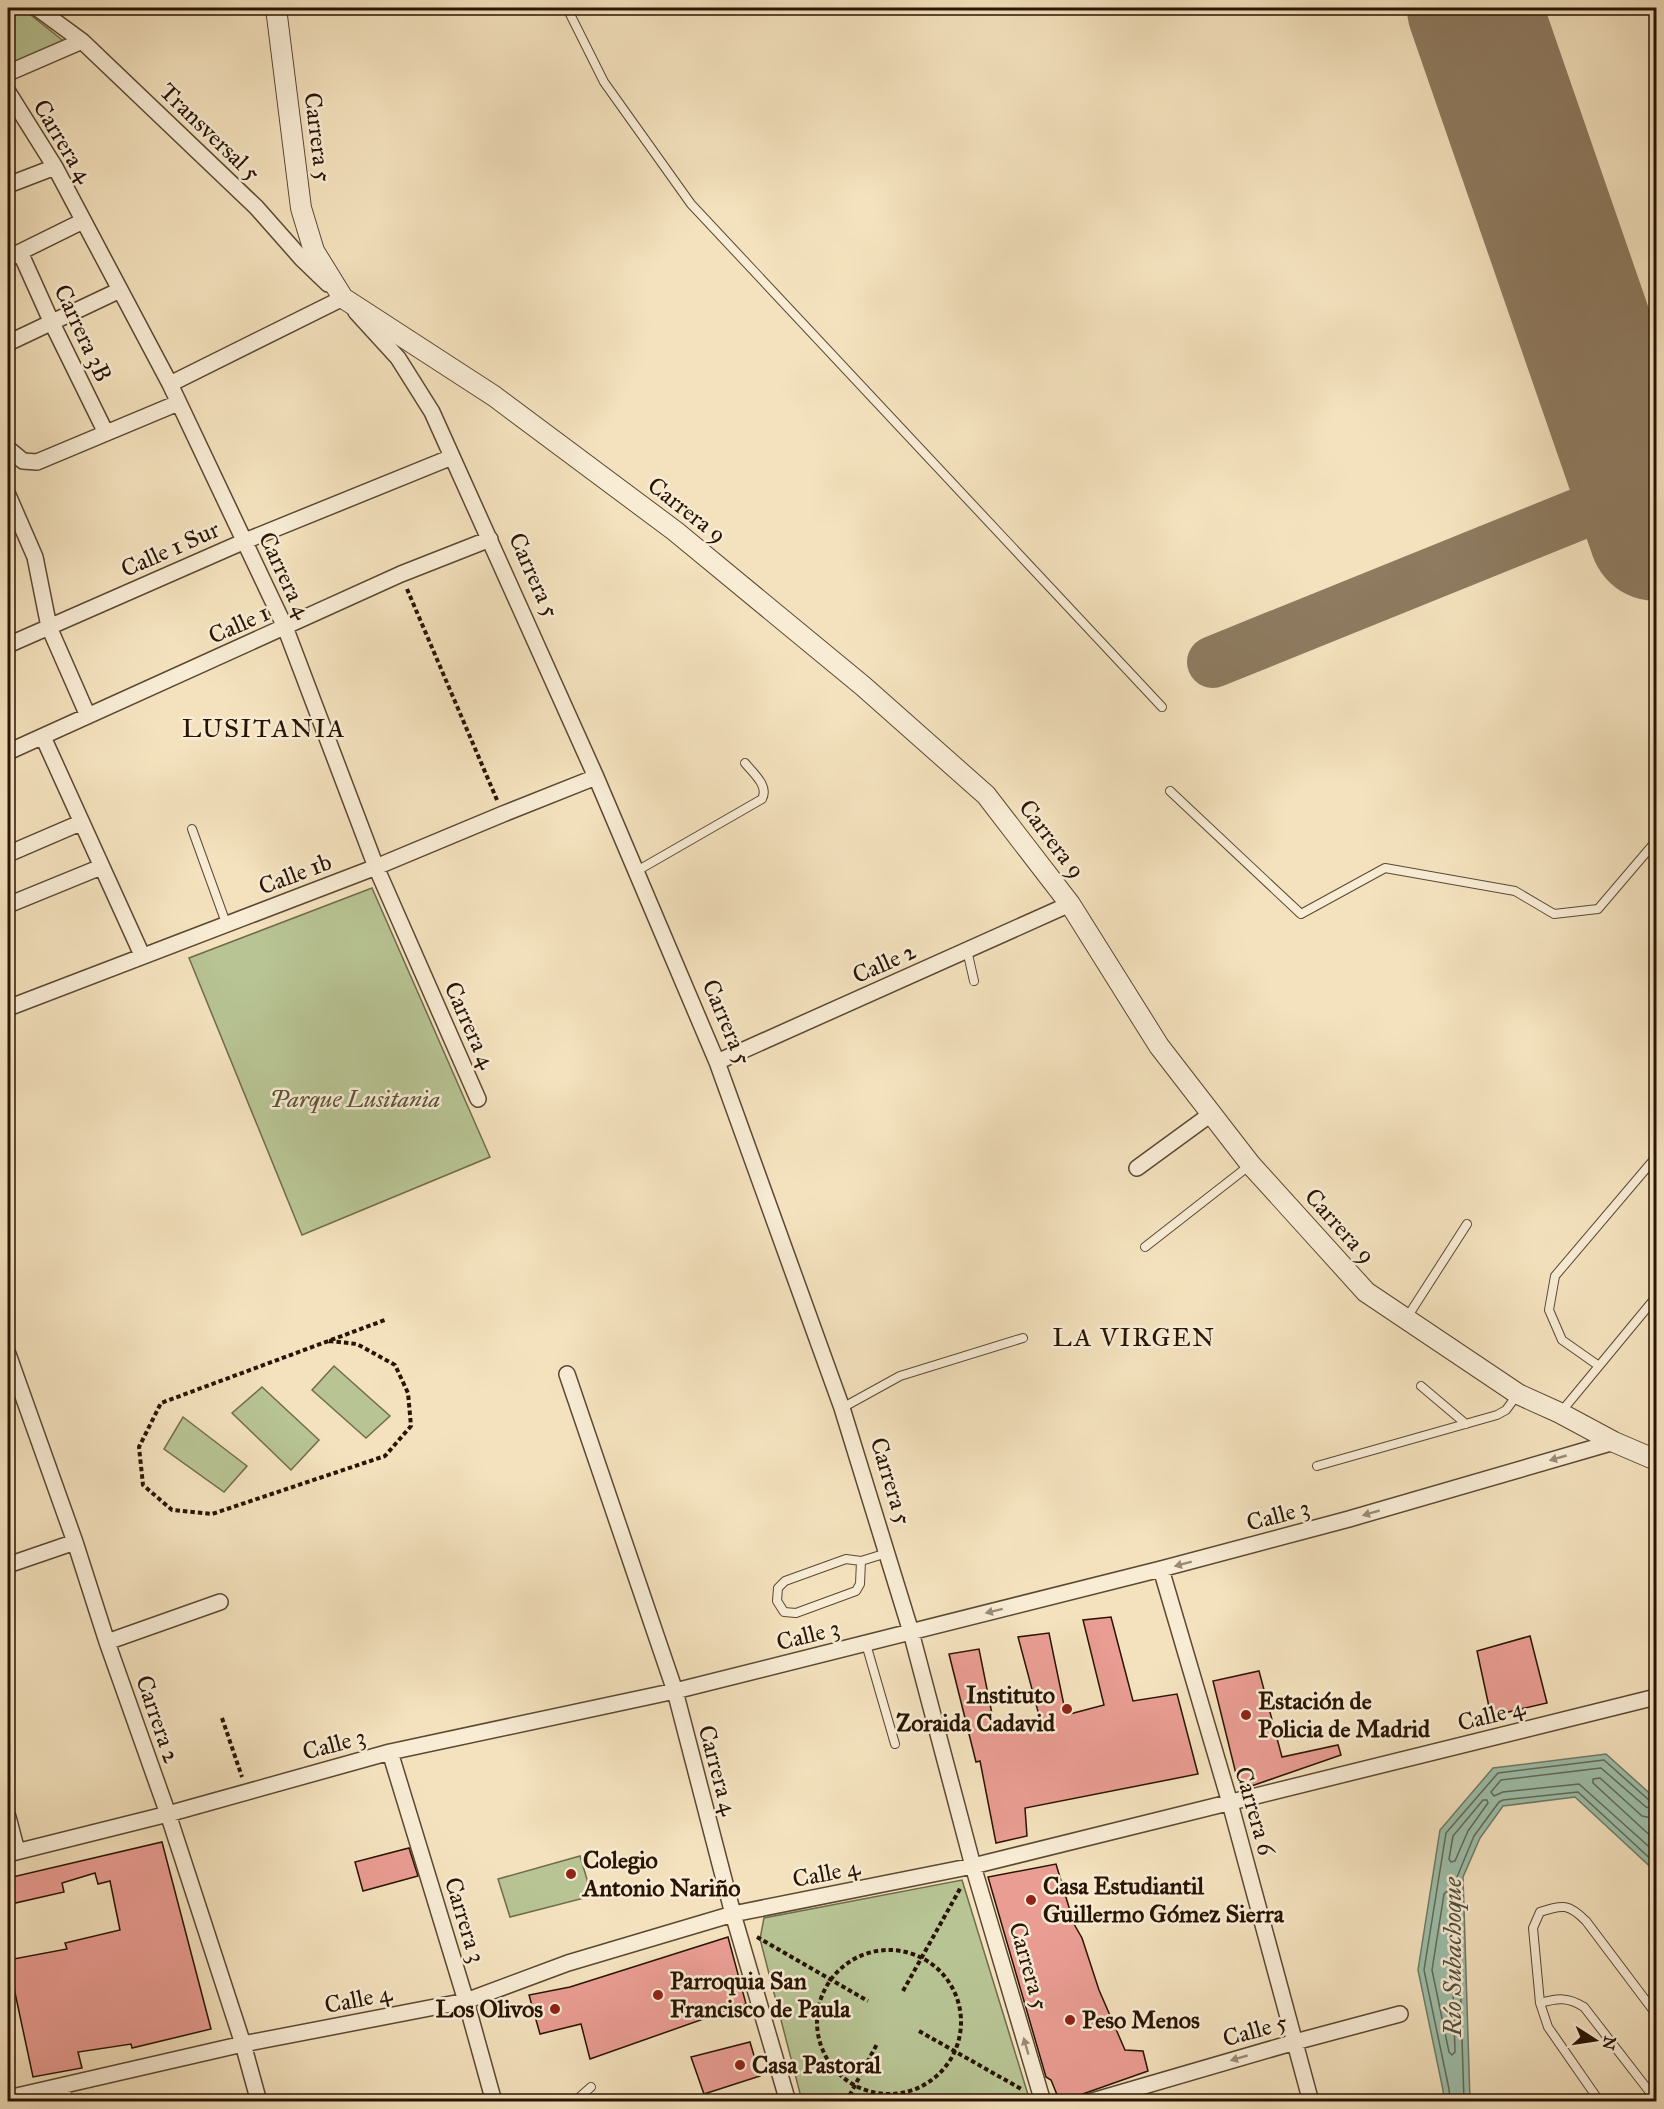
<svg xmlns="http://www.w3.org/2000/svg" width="1664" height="2109" viewBox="0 0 1664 2109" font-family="'IM FELL Great Primer',serif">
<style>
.green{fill:#b8c494;stroke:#706c4c;stroke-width:1.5}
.water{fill:#9dbfab;stroke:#6f7b68;stroke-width:1.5}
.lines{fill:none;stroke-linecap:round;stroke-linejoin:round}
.shore{stroke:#636a57;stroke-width:1.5}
.taxiway{stroke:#8e7b60;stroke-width:52}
.runway{stroke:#8e7b60;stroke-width:134}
.building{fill:#ea9d93;stroke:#291403;stroke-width:1.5}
.service-casing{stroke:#5c4832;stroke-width:10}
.minor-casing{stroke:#5c4832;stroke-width:18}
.tertiary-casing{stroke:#5c4832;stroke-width:22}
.path{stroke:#291403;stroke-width:4;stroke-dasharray:4.5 3;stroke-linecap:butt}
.service{stroke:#f8ecd5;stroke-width:8}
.minor{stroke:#f8ecd5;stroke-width:15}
.tertiary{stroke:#f8ecd5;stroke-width:20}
.oneway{fill:#9b8b76}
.poi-dot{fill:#8f2418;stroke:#f8ecd5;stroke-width:2}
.labels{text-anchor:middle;stroke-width:5;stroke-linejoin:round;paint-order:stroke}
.street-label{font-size:24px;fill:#291403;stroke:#f8ecd5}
.park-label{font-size:24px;font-style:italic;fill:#5b5236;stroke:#f8ecd5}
.poi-label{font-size:24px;font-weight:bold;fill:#291403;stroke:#f8ecd5;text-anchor:start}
.neighbourhood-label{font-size:26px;letter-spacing:1.5px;fill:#291403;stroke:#f8ecd5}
.water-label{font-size:26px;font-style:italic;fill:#52503e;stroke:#f8ecd5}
</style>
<rect width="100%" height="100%" fill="#f4e2be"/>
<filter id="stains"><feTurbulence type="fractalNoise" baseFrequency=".00333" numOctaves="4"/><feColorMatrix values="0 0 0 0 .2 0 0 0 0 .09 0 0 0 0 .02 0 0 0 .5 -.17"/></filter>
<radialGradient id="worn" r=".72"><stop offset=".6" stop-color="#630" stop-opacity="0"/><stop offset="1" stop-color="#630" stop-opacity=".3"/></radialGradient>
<path class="green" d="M8 8H22L66 43 8 67Z
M372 888 490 1157 302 1235 189 958Z
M334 1366 390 1416 366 1438 312 1390Z
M262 1387 319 1440 291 1470 232 1413Z
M183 1417 247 1466 224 1492 164 1449Z
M580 1856 592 1896 510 1917 498 1879Z
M962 1880 1030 2101H802L760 1939 764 1918Z"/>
<path class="water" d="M1606 1754 1656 1799V1872L1575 1797 1503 1806 1480 1838 1463 1877 1470 2101H1444L1443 2090 1418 1970 1440 1830 1493 1768Z"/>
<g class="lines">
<path class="shore" d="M1483 1800H1487L1488 1803 1468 1831 1455 1861 1451 1862 1449 1859 1453 1836Z
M1656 1810 1646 1807 1601 1768 1501 1780 1491 1792 1494 1796 1503 1792 1579 1784 1656 1853
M1656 1819 1642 1816 1600 1778 1593 1779V1783L1656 1841
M1447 1891 1450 1894 1455 2052 1452 2055 1449 2052 1432 1970 1444 1894Z
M1450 2102 1449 2089 1424 1970 1446 1833 1498 1773 1604 1760 1650 1801 1656 1803
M1464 2102 1457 1877 1474 1836 1499 1802 1503 1800 1578 1792 1656 1864"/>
<path class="taxiway" d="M1213 662 1641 489"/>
<path class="runway" d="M1474 8 1656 534"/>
</g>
<path class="building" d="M1111 1617 1133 1701 1177 1694 1198 1774 1025 1808 1027 1836 996 1843 980 1761 976 1762 949 1654 979 1649 995 1729 1040 1719 1018 1637 1049 1633 1066 1715 1104 1705 1083 1620Z
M1530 1636 1547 1703 1491 1716 1477 1651Z
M1259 1671 1282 1757 1338 1745 1341 1755 1240 1790 1213 1681Z
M162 1842 211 2029 132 2048 131 2044 78 2052 82 2068 33 2077 8 1960 67 1949 65 1943 120 1930 110 1881 98 1884 95 1873 62 1883 64 1892 11 1904 8 1878Z
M409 1848 418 1876 363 1891 355 1862Z
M1056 1864 1074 1924 1082 1938 1099 1990 1125 2050 1143 2051 1148 2071 1060 2102 1051 2080 1046 2077 988 1877Z
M728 1937 746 2004 590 2059 581 2024 540 2034 529 1995 570 1987Z
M750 2042 760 2076 704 2094 691 2057Z"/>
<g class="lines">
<g class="service-casing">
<path id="service" d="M567 8 604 82 691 204 1162 707
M1170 791 1301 914 1385 868 1515 891 1554 914 1598 909 1656 841
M192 829 226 923
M635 872 762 799C769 786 754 774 745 763
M967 950 974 981
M1145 1247 1250 1165
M1406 1319 1467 1224
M1599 1366 1562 1340 1549 1310 1555 1276 1656 1157
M1421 1386 1466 1424
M842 1408 900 1376 1023 1338
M1561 1412 1656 1297
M1317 1466 1497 1415 1506 1410 1517 1395
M861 1561 846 1559 785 1581 778 1588 777 1601 784 1612 796 1613 856 1591 860 1584 861 1561 887 1553
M866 1644 895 1744
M1540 2003C1558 1998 1568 1997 1584 2007L1656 2100
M574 2102 591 2087
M1600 2102 1548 2027 1540 2003 1533 1928 1540 1912C1563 1904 1569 1904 1586 1921L1656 2014"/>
</g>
<g class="minor-casing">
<path id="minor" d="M37 8 82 41 256 207 302 259 328 284
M8 73 82 41
M8 92 55 167 170 384 285 627 376 867 478 1099
M8 185 55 167
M20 252 51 321 106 433
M8 258 83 221
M356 312 398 358 432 412 596 777 717 1062 842 1408 911 1632 973 1866 1043 2102
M8 343 120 290
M170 384 343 298
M8 453 11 451 23 461 37 462 178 403
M8 495 35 557 49 627 88 716
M8 645 245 541 452 457
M43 737 142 955
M8 752 401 574 490 539
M8 854 80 823
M8 905 101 867
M8 1008 376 867 503 814 596 777
M717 1062 1070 904
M1137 1168 1211 1114
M8 1354 75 1542 107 1642 168 1814 243 2044 259 2102
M567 1374 675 1691 733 1914 788 2102
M8 1565 75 1542
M1161 1569 1230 1803 1311 2102
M107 1642 220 1602
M390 1752 466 2001 494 2102
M8 1817 17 1851
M8 1854 168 1814 390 1752 675 1691 1161 1569 1349 1519 1614 1442
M62 2086 65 2102
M8 2098 243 2044 466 2001 568 1963 733 1914 973 1866 1656 1697
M1089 2102 1295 2042 1400 2014"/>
</g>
<g class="tertiary-casing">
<path id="tertiary" d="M276 8 301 208 314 251 343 298 494 396 675 531 863 686 986 795 1070 904 1159 1046 1251 1165 1366 1292 1518 1394 1560 1413 1614 1442 1656 1460"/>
</g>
<path class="path" d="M407 589 497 800
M329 1341 357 1344 395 1365 408 1393 411 1426 385 1456 212 1514 172 1510 143 1485 139 1447 161 1403 385 1320
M222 1718 242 1777
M757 1937 868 2001
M817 2022a72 72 0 1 1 144 0a72 72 0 1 1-144 0Z
M903 1991 961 1887
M919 2031 1023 2090
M846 2102 877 2044"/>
<use href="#service" class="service"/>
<use href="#minor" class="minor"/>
<use href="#tertiary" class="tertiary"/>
</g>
<defs><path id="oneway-solid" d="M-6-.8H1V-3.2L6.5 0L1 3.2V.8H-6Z" transform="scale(1.5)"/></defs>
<g class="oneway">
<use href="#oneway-solid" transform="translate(1558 1458) rotate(164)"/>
<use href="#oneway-solid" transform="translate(1371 1513) rotate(164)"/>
<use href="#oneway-solid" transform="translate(1183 1564) rotate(165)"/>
<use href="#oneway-solid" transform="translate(994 1611) rotate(166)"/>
<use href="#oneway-solid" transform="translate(1026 2046) rotate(-106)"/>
<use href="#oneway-solid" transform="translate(1239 2058) rotate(164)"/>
</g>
<g class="poi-dot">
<circle cx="1067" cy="1709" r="6"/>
<circle cx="1246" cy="1715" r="6"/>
<circle cx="571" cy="1874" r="6"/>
<circle cx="1031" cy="1900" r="6"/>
<circle cx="658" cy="1995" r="6"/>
<circle cx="555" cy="2009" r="6"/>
<circle cx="1070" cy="2020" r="6"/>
<circle cx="740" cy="2065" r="6"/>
</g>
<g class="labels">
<g class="street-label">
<text transform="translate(210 132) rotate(44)" y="8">Transversal 5</text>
<text transform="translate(318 137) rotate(83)" y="8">Carrera 5</text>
<text transform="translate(63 141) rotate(59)" y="8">Carrera 4</text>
<text transform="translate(83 333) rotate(65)" y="8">Carrera 3B</text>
<text transform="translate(687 510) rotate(38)" y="8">Carrera 9</text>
<text transform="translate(170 549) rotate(-24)" y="8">Calle 1 Sur</text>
<text transform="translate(285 575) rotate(65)" y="8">Carrera 4</text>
<text transform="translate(534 575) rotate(66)" y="8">Carrera 5</text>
<text transform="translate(239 624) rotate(-24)" y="8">Calle 1</text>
<text transform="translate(1052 839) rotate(53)" y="8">Carrera 9</text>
<text transform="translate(295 874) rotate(-21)" y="8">Calle 1b</text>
<text transform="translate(884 963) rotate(-24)" y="8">Calle 2</text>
<text transform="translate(727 1022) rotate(67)" y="8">Carrera 5</text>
<text transform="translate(470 1025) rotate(66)" y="8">Carrera 4</text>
<text transform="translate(1340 1226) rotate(48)" y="8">Carrera 9</text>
<text transform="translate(891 1481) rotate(73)" y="8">Carrera 5</text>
<text transform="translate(1278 1515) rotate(-15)" y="8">Calle 3</text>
<text transform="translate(808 1635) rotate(-14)" y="8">Calle 3</text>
<text transform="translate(1491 1715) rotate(-14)" y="8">Calle 4</text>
<text transform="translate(158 1719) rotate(71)" y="8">Carrera 2</text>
<text transform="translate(334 1744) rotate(-15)" y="8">Calle 3</text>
<text transform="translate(718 1770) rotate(75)" y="8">Carrera 4</text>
<text transform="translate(1255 1811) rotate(74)" y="8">Carrera 6</text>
<text transform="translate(826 1873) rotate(-11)" y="8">Calle 4</text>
<text transform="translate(465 1920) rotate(73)" y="8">Carrera 3</text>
<text transform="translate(1029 1966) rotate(74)" y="8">Carrera 5</text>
<text transform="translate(358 1999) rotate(-11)" y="8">Calle 4</text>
<text transform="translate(1255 2030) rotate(-16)" y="8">Calle 5</text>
</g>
<g class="park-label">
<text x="355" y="1107">Parque Lusitania</text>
</g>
<g class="poi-label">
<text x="1055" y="1703" text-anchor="end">Instituto<tspan x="1055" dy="28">Zoraida Cadavid</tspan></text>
<text x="1258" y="1709">Estación de<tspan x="1258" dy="28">Policia de Madrid</tspan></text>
<text x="583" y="1868">Colegio<tspan x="583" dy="28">Antonio Nariño</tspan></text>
<text x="1043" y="1894">Casa Estudiantil<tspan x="1043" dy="28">Guillermo Gómez Sierra</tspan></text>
<text x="670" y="1989">Parroquia San<tspan x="670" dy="28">Francisco de Paula</tspan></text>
<text x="543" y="2017" text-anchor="end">Los Olivos</text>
<text x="1082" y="2028">Peso Menos</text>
<text x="752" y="2073">Casa Pastoral</text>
</g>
<g class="neighbourhood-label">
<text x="264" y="737">LUSITANIA</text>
<text x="1134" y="1346">LA VIRGEN</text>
</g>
<g class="water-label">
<text transform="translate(1452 1957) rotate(-90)" y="9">Río Subachoque</text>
</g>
</g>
<rect width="1664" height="2109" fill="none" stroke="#f4e2be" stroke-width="30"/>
<rect x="9" y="9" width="1646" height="2091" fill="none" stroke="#291403" stroke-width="3"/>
<rect x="15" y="15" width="1634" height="2079" fill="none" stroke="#291403" stroke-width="1.5"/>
<g transform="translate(1595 2040) rotate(102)" stroke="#f8ecd5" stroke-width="4.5" paint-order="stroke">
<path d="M0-4.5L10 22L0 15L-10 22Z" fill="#291403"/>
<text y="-9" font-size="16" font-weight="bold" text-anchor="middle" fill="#291403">N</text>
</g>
<rect width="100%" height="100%" filter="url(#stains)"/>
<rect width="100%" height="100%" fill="url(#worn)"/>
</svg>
